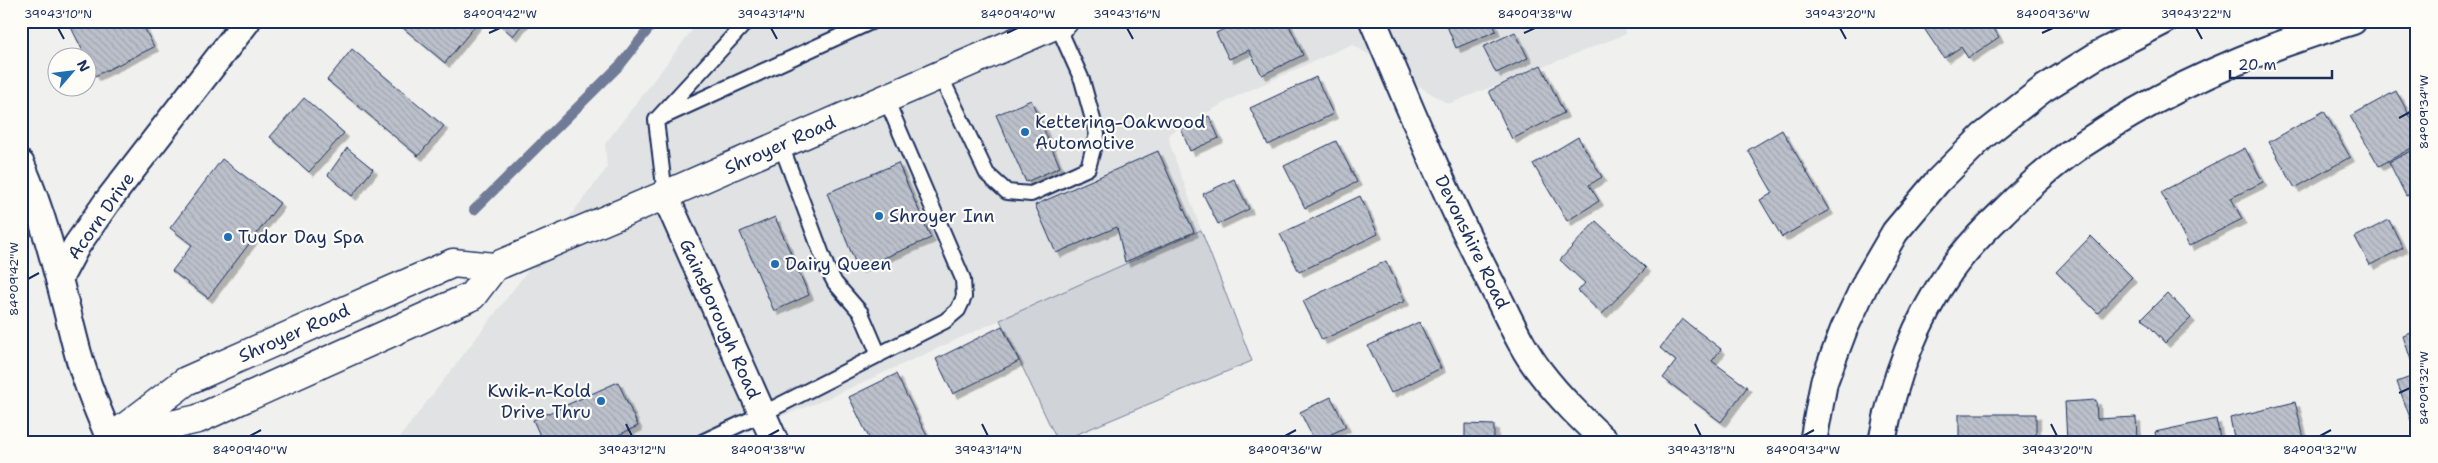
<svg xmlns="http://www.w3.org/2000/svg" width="2438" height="463" viewBox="0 0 2438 463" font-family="'Shantell Sans',sans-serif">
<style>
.built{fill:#e0e2e3}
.green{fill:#d0d3d8;stroke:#76819b}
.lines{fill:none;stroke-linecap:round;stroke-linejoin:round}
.stream{stroke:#6f7b97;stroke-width:10}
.building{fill:url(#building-back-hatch);stroke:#1b2f5e;filter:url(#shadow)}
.service-casing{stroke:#1b2f5e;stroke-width:18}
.minor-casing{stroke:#1b2f5e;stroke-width:30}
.secondary-casing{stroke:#1b2f5e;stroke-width:31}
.service{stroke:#fdfcf7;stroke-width:14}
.minor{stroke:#fdfcf7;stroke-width:26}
.secondary{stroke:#fdfcf7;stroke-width:28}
.ticks{fill:none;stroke:#1b2f5e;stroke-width:2}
.poi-dot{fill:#1f6fb2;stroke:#fdfcf7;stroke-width:2}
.labels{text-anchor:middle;stroke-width:4.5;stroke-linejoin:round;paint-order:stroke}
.poi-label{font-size:18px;fill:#1b2f5e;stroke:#fdfcf7;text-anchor:start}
.street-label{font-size:18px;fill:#1b2f5e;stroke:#fdfcf7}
.neatline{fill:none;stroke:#1b2f5e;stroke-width:2}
.ticks-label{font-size:12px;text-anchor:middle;fill:#1b2f5e}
</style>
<defs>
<pattern id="building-back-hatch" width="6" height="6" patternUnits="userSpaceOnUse" patternTransform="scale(1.25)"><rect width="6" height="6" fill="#bbc0ca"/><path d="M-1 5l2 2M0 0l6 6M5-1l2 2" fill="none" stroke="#a0a5b0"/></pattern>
<filter id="shadow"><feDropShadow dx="4.5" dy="4.5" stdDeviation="0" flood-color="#0004"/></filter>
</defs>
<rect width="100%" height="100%" fill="#f0f0ee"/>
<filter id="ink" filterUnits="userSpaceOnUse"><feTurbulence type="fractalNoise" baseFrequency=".02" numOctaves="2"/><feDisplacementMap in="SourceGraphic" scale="10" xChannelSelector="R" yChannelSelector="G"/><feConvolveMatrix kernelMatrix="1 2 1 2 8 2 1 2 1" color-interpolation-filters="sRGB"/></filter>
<g filter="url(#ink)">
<path class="built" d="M699 21H1621L1626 34 1448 104 1352 44 1235 97 1169 134 1170 145 1201 230 1252 361 1060 442H1058L1000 320 817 403 710 442H396L607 168 605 144Z"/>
<path class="green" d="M1201 230 1252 361 1058 442 1000 320Z"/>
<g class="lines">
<path class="stream" d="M474 210 621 64 655 21"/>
</g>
<path class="building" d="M68 21H141L154 47 95 76Z
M395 21H479L445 63Z
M496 21H525L513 36Z
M1241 21H1287L1303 55 1262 75 1249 50 1229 59 1216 33Z
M1445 21H1492L1496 31 1456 48Z
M1919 21H1989L1999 37 1968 58 1961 47 1944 58Z
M1515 32 1528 58 1496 73 1483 47Z
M352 49 444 126 418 156 327 80Z
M1541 65 1564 113 1512 139 1489 91Z
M1316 77 1333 114 1268 145 1250 108Z
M2396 91 2417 129V145L2379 166 2350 116Z
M304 98 344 133 309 172 270 137Z
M1031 100 1060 167 1026 182 996 115Z
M2324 111 2350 157 2295 188 2269 142Z
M1209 116 1219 138 1190 151 1181 129Z
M1782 130 1829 210 1782 237 1760 200 1773 193 1748 150Z
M1578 137 1602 177 1589 185 1599 201 1567 221 1533 164Z
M1336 141 1357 182 1305 208 1284 166Z
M347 148 373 169 352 196 328 175Z
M2245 148 2263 182 2231 198 2242 219 2189 246 2161 192Z
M2417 148V191L2406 196 2389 162Z
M1158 151 1194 232 1125 262 1117 227 1056 253 1035 205Z
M222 159 280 203 208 298 172 271 192 245 170 228Z
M898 163 931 238 858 269 827 193Z
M1234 179 1249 209 1218 224 1203 194Z
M1360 196 1378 234 1299 272 1280 234Z
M775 217 809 295 774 311 740 232Z
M2389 220 2403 248 2370 265 2355 237Z
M1596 221 1646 268 1602 314 1578 291 1585 283 1560 260Z
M2091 236 2132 277 2098 313 2056 272Z
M1386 261 1405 301 1322 340 1303 301Z
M2167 293 2191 318 2165 343 2142 318Z
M1682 319 1721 349 1712 361 1747 387 1721 422 1663 378 1676 361 1660 348Z
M1419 322 1441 368 1391 393 1368 346Z
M1002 326 1019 361 953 394 936 359Z
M2417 331V422L2412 423 2397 382 2416 375 2403 336Z
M896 374 930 442H871L849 397Z
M618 382 638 426 603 442H543L533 420Z
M1331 397 1346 427 1315 442 1300 412Z
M2096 400 2097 419 2136 417 2137 442H2067L2065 402Z
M2295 402 2305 442H2235L2230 418Z
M1959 414H2036V442H1959Z
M2216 419 2221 442H2157L2155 432Z
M1465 424 1494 425V442H1465Z"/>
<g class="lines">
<g class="service-casing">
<path id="service" d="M940 75 987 174 1007 192 1031 194 1088 168 1097 134 1082 80 1057 24
M656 120 873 21
M781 145 827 268 835 283 861 313 879 355
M665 195 656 120 747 21
M702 442 762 414 945 321 958 310 964 297 963 279 886 99"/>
</g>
<g class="minor-casing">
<path id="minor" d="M1373 21C1411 111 1448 201 1493 287 1508 316 1521 348 1541 373 1560 398 1583 420 1606 442
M21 164C47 223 60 284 76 346 84 378 97 409 110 439
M665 195 775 442
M60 277 77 245 107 202 247 21
M1813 442 1824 382 1844 329 1867 280 1895 232 1937 182 1983 136 2043 89 2099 54 2164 21
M1882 442C1893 382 1915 322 1950 271 1965 250 1984 230 2003 212 2027 188 2054 163 2083 144 2165 89 2259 48 2353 21"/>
</g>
<g class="secondary-casing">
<path id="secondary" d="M118 437 198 419 472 296 494 267
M110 439 186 381 453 263 494 267 665 195 1064 21"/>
</g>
<use href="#service" class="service"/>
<use href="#minor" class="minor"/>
<use href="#secondary" class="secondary"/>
</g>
</g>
<path class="ticks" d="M58 28 64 39M771 28 777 39M1127 28 1133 39M1840 28 1846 39M2196 28 2202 39M489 33 500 28M1007 33 1018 28M1524 33 1535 28M2042 33 2053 28M2399 118 2410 112M28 279 39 273M2399 393 2410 388M626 424 632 436M982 424 988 436M1695 424 1701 436M2051 424 2057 436M250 436 261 430M768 436 779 430M1285 436 1296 430M1803 436 1814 430M2320 436 2331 430"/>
<g class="poi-dot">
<circle cx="1025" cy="132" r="5"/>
<circle cx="879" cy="216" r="5"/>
<circle cx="228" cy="237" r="5"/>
<circle cx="775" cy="264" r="5"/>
<circle cx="601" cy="401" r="5"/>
</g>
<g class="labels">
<g class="poi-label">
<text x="1035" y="128">Kettering-Oakwood<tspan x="1035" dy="21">Automotive</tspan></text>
<text x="889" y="222">Shroyer Inn</text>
<text x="238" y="243">Tudor Day Spa</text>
<text x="785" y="270">Dairy Queen</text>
<text x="591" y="397" text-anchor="end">Kwik-n-Kold<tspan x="591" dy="21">Drive Thru</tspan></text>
</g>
<g class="street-label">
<text transform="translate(780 145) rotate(-24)" y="6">Shroyer Road</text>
<text transform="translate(101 216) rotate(-55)" y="6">Acorn Drive</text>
<text transform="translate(1472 242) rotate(64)" y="6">Devonshire Road</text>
<text transform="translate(720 319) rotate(66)" y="6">Gainsborough Road</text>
<text transform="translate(294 333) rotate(-24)" y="6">Shroyer Road</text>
</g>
</g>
<rect width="2438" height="463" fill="none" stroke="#fdfcf7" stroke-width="55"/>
<g transform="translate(72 72) rotate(62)"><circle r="24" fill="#fdfcf7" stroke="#a3aaba"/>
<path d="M0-4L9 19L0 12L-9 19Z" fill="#1f6fb2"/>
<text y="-8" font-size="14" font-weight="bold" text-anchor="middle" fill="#1b2f5e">N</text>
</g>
<path d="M2230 70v8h102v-8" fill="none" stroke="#1b2f5e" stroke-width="2.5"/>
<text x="2238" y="70" font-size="15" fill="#1b2f5e" stroke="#fdfcf7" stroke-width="4" paint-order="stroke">20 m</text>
<rect x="28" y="28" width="2382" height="408" class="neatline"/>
<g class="ticks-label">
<text x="58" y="18">39°43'10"N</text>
<text x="500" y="18">84°09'42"W</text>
<text x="771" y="18">39°43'14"N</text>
<text x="1018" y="18">84°09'40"W</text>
<text x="1127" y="18">39°43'16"N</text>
<text x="1535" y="18">84°09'38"W</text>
<text x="1840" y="18">39°43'20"N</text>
<text x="2053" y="18">84°09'36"W</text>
<text x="2196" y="18">39°43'22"N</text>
<text transform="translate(2424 112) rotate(-90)" y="4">84°09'34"W</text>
<text transform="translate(14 279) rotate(-90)" y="4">84°09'42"W</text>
<text transform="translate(2424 388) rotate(-90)" y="4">84°09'32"W</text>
<text x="250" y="454">84°09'40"W</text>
<text x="632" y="454">39°43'12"N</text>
<text x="768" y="454">84°09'38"W</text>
<text x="988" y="454">39°43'14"N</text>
<text x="1285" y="454">84°09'36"W</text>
<text x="1701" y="454">39°43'18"N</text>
<text x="1803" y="454">84°09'34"W</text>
<text x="2057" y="454">39°43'20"N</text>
<text x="2320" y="454">84°09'32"W</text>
</g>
</svg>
